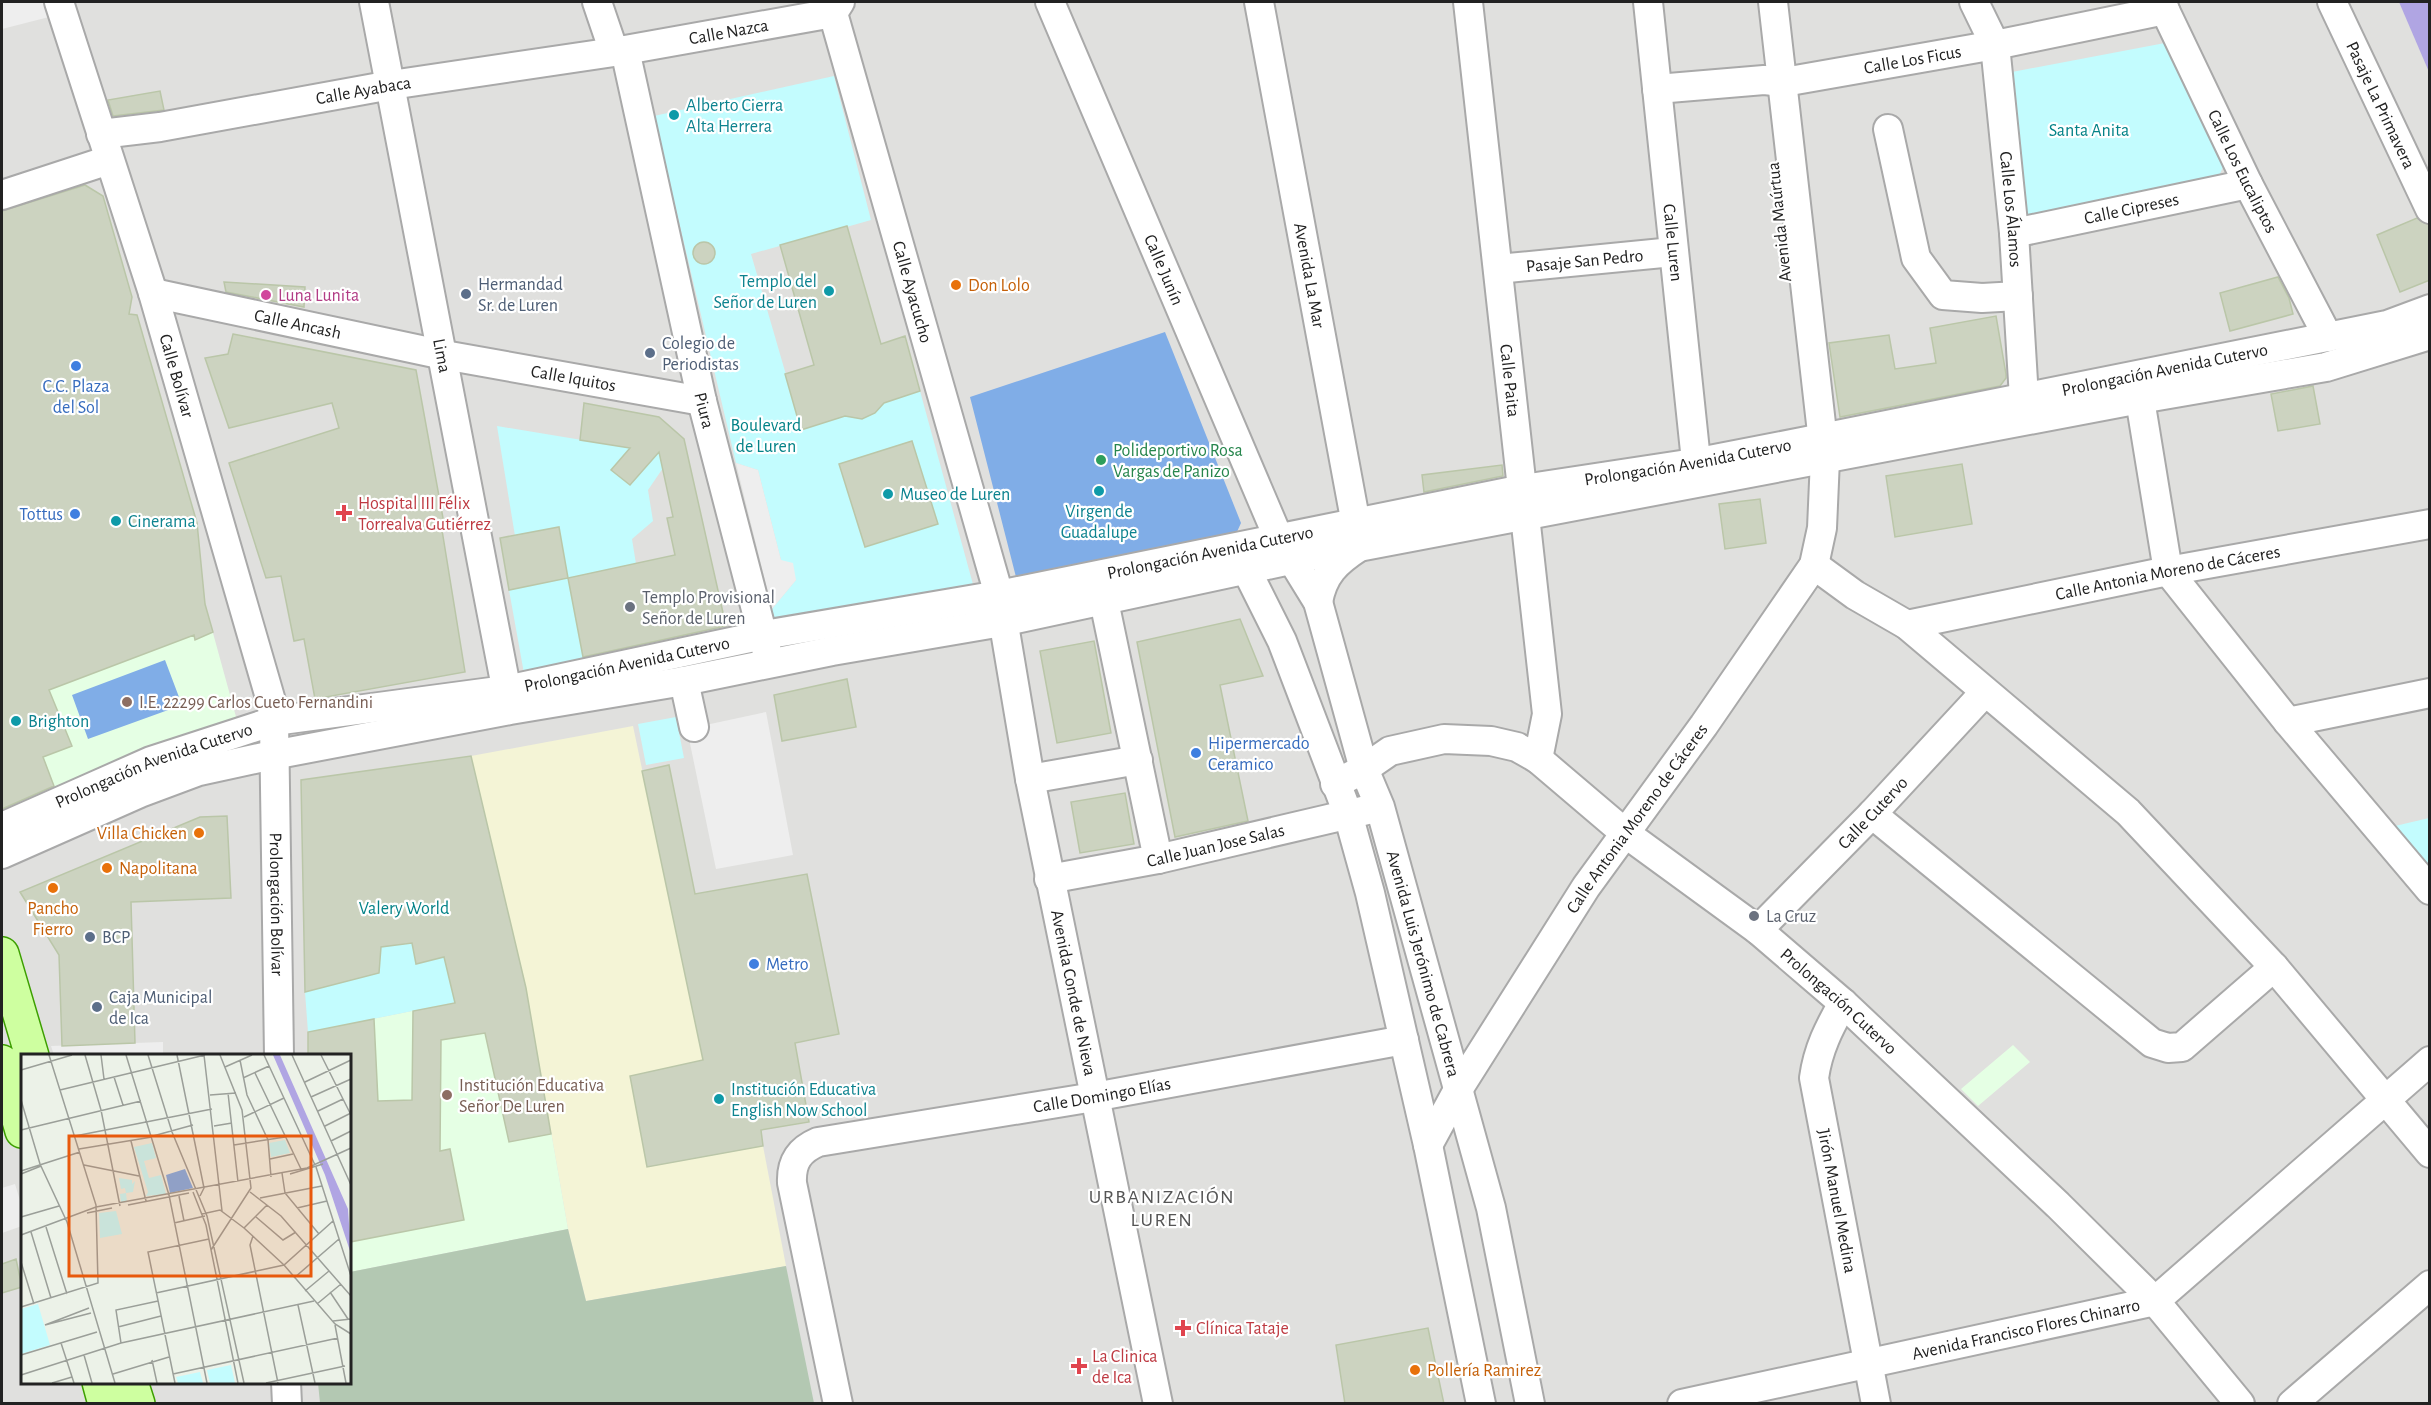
<svg xmlns="http://www.w3.org/2000/svg" width="2431" height="1405" viewBox="0 0 2431 1405" font-family="'Alegreya Sans',sans-serif">
<style>
.residential{fill:#e0e0de;fill-rule:evenodd}
.commercial{fill:#f4f4d6}
.education{fill:#e5ffe4}
.construction{fill:#b3c8b2}
.park{fill:#c3fcfe;fill-rule:evenodd}
.pitch{fill:#80ade7}
.parking{fill:#eee}
.water{fill:#b0a5e3}
.building{fill:#ccd3c0;stroke:#bac6a8;stroke-width:1.5}
.lines{fill:none;stroke-linecap:round;stroke-linejoin:round}
.minor-casing{stroke:#a9a9a9;stroke-width:32}
.major-casing{stroke:#3d9f00;stroke-width:36}
.minor{stroke:#fff;stroke-width:28}
.major{stroke:#ceffa0;stroke-width:33}
.culture-dot{fill:#0f9aa8;stroke:#fff;stroke-width:2}
.food-dot{fill:#e8710a;stroke:#fff;stroke-width:2}
.service-dot{fill:#5c6f8a;stroke:#fff;stroke-width:2}
.hotel-dot{fill:#d1479c;stroke:#fff;stroke-width:2}
.shop-dot{fill:#3f7fe0;stroke:#fff;stroke-width:2}
.leisure-dot{fill:#2e9e5b;stroke:#fff;stroke-width:2}
.health-dot{fill:#e0444e;stroke:#fff;stroke-width:2}
.worship-dot{fill:#6b7280;stroke:#fff;stroke-width:2}
.education-dot{fill:#8d6e63;stroke:#fff;stroke-width:2}
.labels{text-anchor:middle;stroke-width:4.5;stroke-linejoin:round;paint-order:stroke}
.street-label{font-size:18px;fill:#222;stroke:#fff}
.culture-label{font-size:18px;fill:#0d838f;stroke:#fff;text-anchor:start}
.park-label{font-size:18px;fill:#038287;stroke:#fff}
.service-label{font-size:18px;fill:#4e5e75;stroke:#fff;text-anchor:start}
.food-label{font-size:18px;fill:#c56008;stroke:#fff;text-anchor:start}
.hotel-label{font-size:18px;fill:#b23c85;stroke:#fff;text-anchor:start}
.shop-label{font-size:18px;fill:#366cbe;stroke:#fff;text-anchor:start}
.leisure-label{font-size:18px;fill:#27864d;stroke:#fff;text-anchor:start}
.health-label{font-size:18px;fill:#be3a42;stroke:#fff;text-anchor:start}
.worship-label{font-size:18px;fill:#5b616d;stroke:#fff;text-anchor:start}
.education-label{font-size:18px;fill:#785e54;stroke:#fff;text-anchor:start}
.neighbourhood-label{font-size:20px;letter-spacing:1.5px;fill:#555;stroke:#fff}
.inset-road{fill:none;stroke:#9b9f99;stroke-width:1.5}
.view{fill:#e8590c;fill-opacity:0.15;stroke:#e8590c;stroke-width:3}
.inset-edge{fill:none;stroke:#222;stroke-width:3}
</style>
<rect width="100%" height="100%" fill="#ecf2e8"/>
<path class="residential" d="M2 2H2429V1403L2 1404ZM22 1056H350V1382H22Z"/>
<path class="commercial" d="M633 726 703 1060 630 1076 647 1167 763 1146 786 1266 586 1301 568 1229 526 988 471 756Z"/>
<path class="education" d="M205 604 238 724 58 796 14 680Z
M526 988 568 1229 350 1272V1056H308V1032Z
M2013 1045 2030 1062 1978 1106 1961 1089Z"/>
<path class="construction" d="M568 1229 586 1301 786 1266 814 1403H320L318 1383 350 1382V1272Z"/>
<path class="park" d="M2165 43 2223 167 2219 176 2026 215 2007 73Z
M834 76 871 220 751 254 802 430 845 416 862 419 875 413 884 403 920 391 974 588 775 621 772 609 796 580 781 560 758 470 736 463 654 116ZM911 441H912L865 547 839 464Z
M497 426 630 448V484L659 452 663 468 648 490 653 521 632 539 636 564 568 578 585 667 525 679 509 590 568 578 559 528 515 536Z
M676 717 684 758 646 765 638 724Z
M471 756 526 988 308 1032 305 992 301 781Z
M2429 818V866L2395 826Z"/>
<path class="pitch" d="M1165 332 1241 523 1231 545 1031 585 1016 577 970 397Z
M165 660 182 705 88 739 72 695Z"/>
<path class="parking" d="M2 2H44L49 17 2 29Z
M736 463 758 470 781 560 793 563 796 580 772 609Z
M766 712 793 855 716 869 687 729Z
M163 1042V1055H54L51 1046Z
M15 1184 22 1207V1226L2 1233V1188Z"/>
<path class="water" d="M2399 2H2429V72Z"/>
<path class="building" d="M160 91 164 110 113 116 108 100Z
M85 185 103 196 132 297 129 314 137 315 197 523 205 604 213 632 195 640 194 635 49 690 72 746 43 757 54 786 2 809V211Z
M2417 218 2430 225V280L2400 292 2377 235Z
M847 226 881 344 905 336 920 391 884 403 875 413 862 419 845 416 801 430 785 374 814 365 780 245Z
M693 253a11 11 0 1 1 22 0a11 11 0 1 1-22 0Z
M2278 277 2289 298 2293 314 2230 331 2220 293Z
M224 282 305 287 304 307 226 292Z
M1996 316 2006 374V378L2000 386 1840 417 1829 343 1889 335 1895 369 1936 363 1930 328Z
M233 334 416 370 445 529 442 530 465 672 315 699 304 639 294 641 281 576 266 578 229 463 339 428 332 403 229 428 205 358 228 354Z
M2313 386 2320 424 2278 431 2271 394Z
M584 403 659 417 684 439 726 626 583 657 568 578 675 555 667 518 673 517 659 452 630 485 611 470 630 448 580 440Z
M912 441 938 524 865 547 839 464Z
M1962 464 1972 524 1895 537 1886 476Z
M1502 465 1503 476 1424 492 1422 475Z
M1760 499 1766 543 1725 549 1719 504Z
M559 527 568 578 509 590 500 538Z
M1240 619 1263 676 1220 685 1248 821 1175 837 1137 642Z
M1094 641 1111 733 1057 743 1040 651Z
M847 679 856 727 782 741 774 695Z
M471 756 526 988 551 1134 509 1142 485 1033 441 1040 440 1151 450 1149 464 1220 350 1242V1056H308V1032L374 1019 378 1101 412 1100 413 1011 455 1003 444 957 416 964 412 943 381 947 379 973 305 992 301 780Z
M669 765 695 894 807 874 839 1034 795 1043 809 1122 761 1130 763 1146 647 1167 630 1076 703 1060 642 771Z
M1125 793 1134 844 1080 853 1071 802Z
M227 816 231 898 131 902 135 1043 62 1046 59 955 20 892 200 817Z
M16 1259 22 1287 2 1293V1264Z
M1428 1328 1444 1404H1345L1336 1345Z"/>
<g class="lines">
<g class="minor-casing">
<g id="minor">
<path id="s1" d="M59 2 153 293 271 701 274 721 279 1056"/>
<path id="s2" d="M374 2 510 708"/>
<path d="M597 2 614 52"/>
<path id="s3" d="M840 2 833 13 999 595 1030 779 1158 1404"/>
<path id="s4" d="M1050 2 1278 537 1318 602 1364 769 1380 807 1491 1208 1530 1404"/>
<path id="s5" d="M1259 2 1358 535 1359 547C1336 562 1323 574 1318 602"/>
<path id="s6" d="M1468 2 1547 714 1538 759"/>
<path id="s7" d="M1648 2 1698 480"/>
<path id="s8" d="M1974 2 1995 45 2014 233 2024 398 2028 416"/>
<path id="s9" d="M2161 2 2248 184 2328 337"/>
<path id="s10" d="M2332 2 2430 209"/>
<path id="s11" d="M625 50 702 401 767 652"/>
<path id="s12" d="M1657 89 1764 80 1784 82 1995 45 2165 10"/>
<path d="M1888 129 1916 258 1943 295 1982 298 2018 296"/>
<path id="s13" d="M101 134 160 127 391 85 614 52 833 13"/>
<path d="M2 195 109 160"/>
<path id="s14" d="M2014 233 2248 184"/>
<path id="s15" d="M1498 269 1673 252"/>
<path id="s16" d="M153 293 444 355 702 401"/>
<path d="M2137 381 2168 571 2288 722 2430 890"/>
<path d="M1814 565 1855 595 1907 625 2128 812 2274 967 2430 1153"/>
<path d="M1246 569 1282 641 1348 814 1370 893 1428 1145 1481 1404"/>
<path d="M1104 601 1158 859"/>
<path id="s17" d="M1907 625 2168 571 2430 524"/>
<path d="M684 681 694 727"/>
<path d="M2288 722 2430 693"/>
<path d="M1030 779 1138 760"/>
<path id="s18" d="M1335 784 1364 769 1390 751 1444 739 1491 741 1517 747 1538 759 1625 833 1758 930 1843 1003 2058 1205 2155 1301 2240 1404"/>
<path d="M1872 814 2152 1043 2168 1048 2182 1047 2274 967"/>
<path id="s19" d="M2 827 151 761 274 721 506 690 764 635 999 595 1523 489 1694 463 1802 442 2387 325 2430 309"/>
<path d="M2 854 140 793 199 771 273 755 510 710 684 681 832 651 1002 622 1290 560 2140 399 2326 367 2430 335"/>
<path id="s20" d="M1049 879 1158 859 1367 810"/>
<path id="s21" d="M1758 930 1872 814 1985 692"/>
<path id="s22" d="M1843 1003C1829 1028 1818 1049 1814 1078L1876 1404"/>
<path id="s23" d="M1428 1145 1459 1088 1586 887 1704 725 1814 565 1822 528 1825 459 1773 2"/>
<path d="M286 1382 287 1404"/>
<path id="s24" d="M838 1404 792 1183C791 1162 799 1150 818 1142L1094 1097 1404 1040"/>
<path id="s25" d="M1682 1404 2155 1301 2430 1061"/>
<path d="M2292 1404 2430 1285"/>
</g>
</g>
<g class="major-casing">
<path id="major" d="M2 954 32 1056
M2 1062 22 1131
M99 1382 105 1404
M131 1382 138 1404"/>
</g>
<use href="#minor" class="minor"/>
<use href="#major" class="major"/>
</g>
<g class="culture-dot">
<circle cx="674" cy="115" r="6"/>
<circle cx="829" cy="291" r="6"/>
<circle cx="1099" cy="491" r="6"/>
<circle cx="888" cy="494" r="6"/>
<circle cx="116" cy="521" r="6"/>
<circle cx="16" cy="721" r="6"/>
<circle cx="719" cy="1099" r="6"/>
</g>
<g class="food-dot">
<circle cx="956" cy="285" r="6"/>
<circle cx="199" cy="833" r="6"/>
<circle cx="107" cy="868" r="6"/>
<circle cx="53" cy="888" r="6"/>
<circle cx="1415" cy="1370" r="6"/>
</g>
<g class="service-dot">
<circle cx="466" cy="294" r="6"/>
<circle cx="650" cy="353" r="6"/>
<circle cx="90" cy="937" r="6"/>
<circle cx="97" cy="1007" r="6"/>
</g>
<circle class="hotel-dot" cx="266" cy="295" r="6"/>
<g class="shop-dot">
<circle cx="76" cy="366" r="6"/>
<circle cx="75" cy="514" r="6"/>
<circle cx="1196" cy="753" r="6"/>
<circle cx="754" cy="964" r="6"/>
</g>
<circle class="leisure-dot" cx="1101" cy="460" r="6"/>
<g class="health-dot">
<path d="M341 504h6v6h6v6h-6v6h-6v-6h-6v-6h6z"/>
<path d="M1180 1319h6v6h6v6h-6v6h-6v-6h-6v-6h6z"/>
<path d="M1076 1357h6v6h6v6h-6v6h-6v-6h-6v-6h6z"/>
</g>
<g class="worship-dot">
<circle cx="630" cy="607" r="6"/>
<circle cx="1754" cy="916" r="6"/>
</g>
<g class="education-dot">
<circle cx="127" cy="702" r="6"/>
<circle cx="447" cy="1095" r="6"/>
</g>
<g class="labels">
<g class="street-label">
<text dy="6" stroke="none"><textPath href="#s13" startOffset="636">Calle Nazca</textPath></text>
<text dy="6" stroke="none"><textPath href="#s12" startOffset="258">Calle Los Ficus</textPath></text>
<text dy="6" stroke="none"><textPath href="#s13" startOffset="266">Calle Ayabaca</textPath></text>
<text dy="6" stroke="none"><textPath href="#s10" startOffset="114">Pasaje La Primavera</textPath></text>
<text dy="6" stroke="none"><textPath href="#s9" startOffset="188">Calle Los Eucaliptos</textPath></text>
<text dy="6" stroke="none"><textPath href="#s8" startOffset="213">Calle Los Álamos</textPath></text>
<text dy="6" stroke="none"><textPath href="#s14" startOffset="120">Calle Cipreses</textPath></text>
<text transform="translate(1779 222) rotate(-96)" y="6">Avenida Maúrtua</text>
<text dy="6" stroke="none"><textPath href="#s7" startOffset="242">Calle Luren</textPath></text>
<text dy="6" stroke="none"><textPath href="#s15" startOffset="87">Pasaje San Pedro</textPath></text>
<text dy="6" stroke="none"><textPath href="#s4" startOffset="291">Calle Junín</textPath></text>
<text dy="6" stroke="none"><textPath href="#s5" startOffset="278">Avenida La Mar</textPath></text>
<text dy="6" stroke="none"><textPath href="#s3" startOffset="303">Calle Ayacucho</textPath></text>
<text dy="6" stroke="none"><textPath href="#s16" startOffset="148">Calle Ancash</textPath></text>
<text dy="6" stroke="none"><textPath href="#s2" startOffset="360">Lima</textPath></text>
<text dy="6" stroke="none"><textPath href="#s19" startOffset="2216">Prolongación Avenida Cutervo</textPath></text>
<text dy="6" stroke="none"><textPath href="#s1" startOffset="392">Calle Bolívar</textPath></text>
<text dy="6" stroke="none"><textPath href="#s16" startOffset="429">Calle Iquitos</textPath></text>
<text dy="6" stroke="none"><textPath href="#s6" startOffset="381">Calle Paita</textPath></text>
<text dy="6" stroke="none"><textPath href="#s11" startOffset="369">Piura</textPath></text>
<text dy="6" stroke="none"><textPath href="#s19" startOffset="1730">Prolongación Avenida Cutervo</textPath></text>
<text dy="6" stroke="none"><textPath href="#s19" startOffset="1244">Prolongación Avenida Cutervo</textPath></text>
<text dy="6" stroke="none"><textPath href="#s17" startOffset="266">Calle Antonia Moreno de Cáceres</textPath></text>
<text dy="6" stroke="none"><textPath href="#s19" startOffset="650">Prolongación Avenida Cutervo</textPath></text>
<text dy="6" stroke="none"><textPath href="#s19" startOffset="164">Prolongación Avenida Cutervo</textPath></text>
<text dy="6" stroke="none"><textPath href="#s21" startOffset="164">Calle Cutervo</textPath></text>
<text dy="6" stroke="none"><textPath href="#s23" startOffset="388">Calle Antonia Moreno de Cáceres</textPath></text>
<text dy="6" stroke="none"><textPath href="#s20" startOffset="170">Calle Juan Jose Salas</textPath></text>
<text dy="6" stroke="none"><textPath href="#s1" startOffset="934">Prolongación Bolívar</textPath></text>
<text dy="6" stroke="none"><textPath href="#s4" startOffset="1035">Avenida Luis Jerónimo de Cabrera</textPath></text>
<text dy="6" stroke="none"><textPath href="#s3" startOffset="1023">Avenida Conde de Nieva</textPath></text>
<text dy="6" stroke="none"><textPath href="#s18" startOffset="604">Prolongación Cutervo</textPath></text>
<text dy="6" stroke="none"><textPath href="#s24" startOffset="566">Calle Domingo Elías</textPath></text>
<text dy="6" stroke="none"><textPath href="#s22" startOffset="206">Jirón Manuel Medina</textPath></text>
<text dy="6" stroke="none"><textPath href="#s25" startOffset="352">Avenida Francisco Flores Chinarro</textPath></text>
</g>
<g class="culture-label">
<text x="686" y="111">Alberto Cierra<tspan x="686" dy="21">Alta Herrera</tspan></text>
<text x="817" y="287" text-anchor="end">Templo del<tspan x="817" dy="21">Señor de Luren</tspan></text>
<text x="900" y="500">Museo de Luren</text>
<text x="1099" y="517" text-anchor="middle">Virgen de<tspan x="1099" dy="21">Guadalupe</tspan></text>
<text x="128" y="527">Cinerama</text>
<text x="28" y="727">Brighton</text>
<text x="731" y="1095">Institución Educativa<tspan x="731" dy="21">English Now School</tspan></text>
</g>
<g class="park-label">
<text x="2089" y="136">Santa Anita</text>
<text x="766" y="431">Boulevard<tspan x="766" dy="21">de Luren</tspan></text>
<text x="404" y="914">Valery World</text>
</g>
<g class="service-label">
<text x="478" y="290">Hermandad<tspan x="478" dy="21">Sr. de Luren</tspan></text>
<text x="662" y="349">Colegio de<tspan x="662" dy="21">Periodistas</tspan></text>
<text x="102" y="943">BCP</text>
<text x="109" y="1003">Caja Municipal<tspan x="109" dy="21">de Ica</tspan></text>
</g>
<g class="food-label">
<text x="968" y="291">Don Lolo</text>
<text x="187" y="839" text-anchor="end">Villa Chicken</text>
<text x="119" y="874">Napolitana</text>
<text x="53" y="914" text-anchor="middle">Pancho<tspan x="53" dy="21">Fierro</tspan></text>
<text x="1427" y="1376">Pollería Ramirez</text>
</g>
<g class="hotel-label">
<text x="278" y="301">Luna Lunita</text>
</g>
<g class="shop-label">
<text x="76" y="392" text-anchor="middle">C.C. Plaza<tspan x="76" dy="21">del Sol</tspan></text>
<text x="63" y="520" text-anchor="end">Tottus</text>
<text x="1208" y="749">Hipermercado<tspan x="1208" dy="21">Ceramico</tspan></text>
<text x="766" y="970">Metro</text>
</g>
<g class="leisure-label">
<text x="1113" y="456">Polideportivo Rosa<tspan x="1113" dy="21">Vargas de Panizo</tspan></text>
</g>
<g class="health-label">
<text x="358" y="509">Hospital III Félix<tspan x="358" dy="21">Torrealva Gutiérrez</tspan></text>
<text x="1196" y="1334">Clínica Tataje</text>
<text x="1092" y="1362">La Clinica<tspan x="1092" dy="21">de Ica</tspan></text>
</g>
<g class="worship-label">
<text x="642" y="603">Templo Provisional<tspan x="642" dy="21">Señor de Luren</tspan></text>
<text x="1766" y="922">La Cruz</text>
</g>
<g class="education-label">
<text x="139" y="708">I.E. 22299 Carlos Cueto Fernandini</text>
<text x="459" y="1091">Institución Educativa<tspan x="459" dy="21">Señor De Luren</tspan></text>
</g>
<g class="neighbourhood-label">
<text x="1162" y="1203">URBANIZACIÓN<tspan x="1162" dy="23">LUREN</tspan></text>
</g>
</g>
<g transform="translate(21 1054)">
<rect width="330" height="330" fill="#ecf2e8"/>
<path d="M264 86 269 99 250 103 248 89ZM131 89 135 104 123 107 128 124 140 121 145 140 125 142 127 138 113 93ZM98 124 111 126V130L114 127 112 138 105 139 106 148 100 149 99 140 105 139 104 134 100 135ZM95 157 101 180 79 184 78 159ZM17 250 29 291 0 300V255ZM210 311 214 329H189L186 316ZM179 318 182 329H157L155 323Z" fill="#c3fcfe"/>
<path d="M164 115 172 134 149 139 145 121Z" fill="#80ade7"/>
<path d="M252 1H259L327 155 330 200 304 121Z" fill="#b0a5e3"/>
<path class="inset-road" d="M64 1 80 56 99 152M80 1 83 25M105 1 148 141 186 329M127 1 151 78 186 162 223 329M156 1 183 134 179 142M183 1 201 157M243 1 294 111M271 1 330 131M300 1 329 59M219 6 226 41 247 86 250 123M204 13 231 1M0 16 51 1M234 19 280 115M93 23 102 51M222 24 248 12M284 28 330 6M39 36 184 1M207 39 217 128M189 41 215 39M290 43 330 25M0 46 19 110 46 168 94 329M297 57 322 45M223 63 263 44M193 72 211 69M304 72 330 59M0 76 120 47M54 82 191 55M132 82 172 71M110 87 125 147M310 87 330 77M213 91 264 83M58 95 131 83M249 105 272 100M63 111 118 122M295 113 330 222M0 117 59 98M261 119 264 139 298 180M0 120 20 112M269 120 302 110M172 138 185 171 217 329M229 138 260 162 330 242M158 142 163 167M239 144 301 132M107 151 168 139M276 154 306 147M66 159 91 154M181 160 199 156 223 174 263 211 314 270 330 280M0 163 38 152M235 163 262 186 275 178M153 169 184 162M25 173 46 240M223 174 246 151M10 178 30 244M0 181 75 153 286 114 330 94M232 182 229 191 257 329M190 196 230 134 221 56 199 1M0 208 13 250M273 224 318 185M284 237 308 217M309 238 327 265M135 239 263 211 312 167M296 250 320 230M277 251 294 329M0 253 77 229 75 151 28 1M68 254 24 271 70 259M312 267 330 265M314 271 325 329M97 273 140 262M40 289 53 329M100 289 95 256 137 247M0 301 76 278M63 301 71 329M131 306 136 329M92 320 148 303M152 320 317 284M0 321 100 289 293 247M31 329 51 323M154 329 127 198 188 185M245 329 324 312"/>
<path class="view" d="M48 82H290V222H48Z"/>
<rect width="330" height="330" class="inset-edge"/>
</g>
<rect width="2431" height="1405" fill="none" stroke="#222222" stroke-width="6"/>
</svg>
